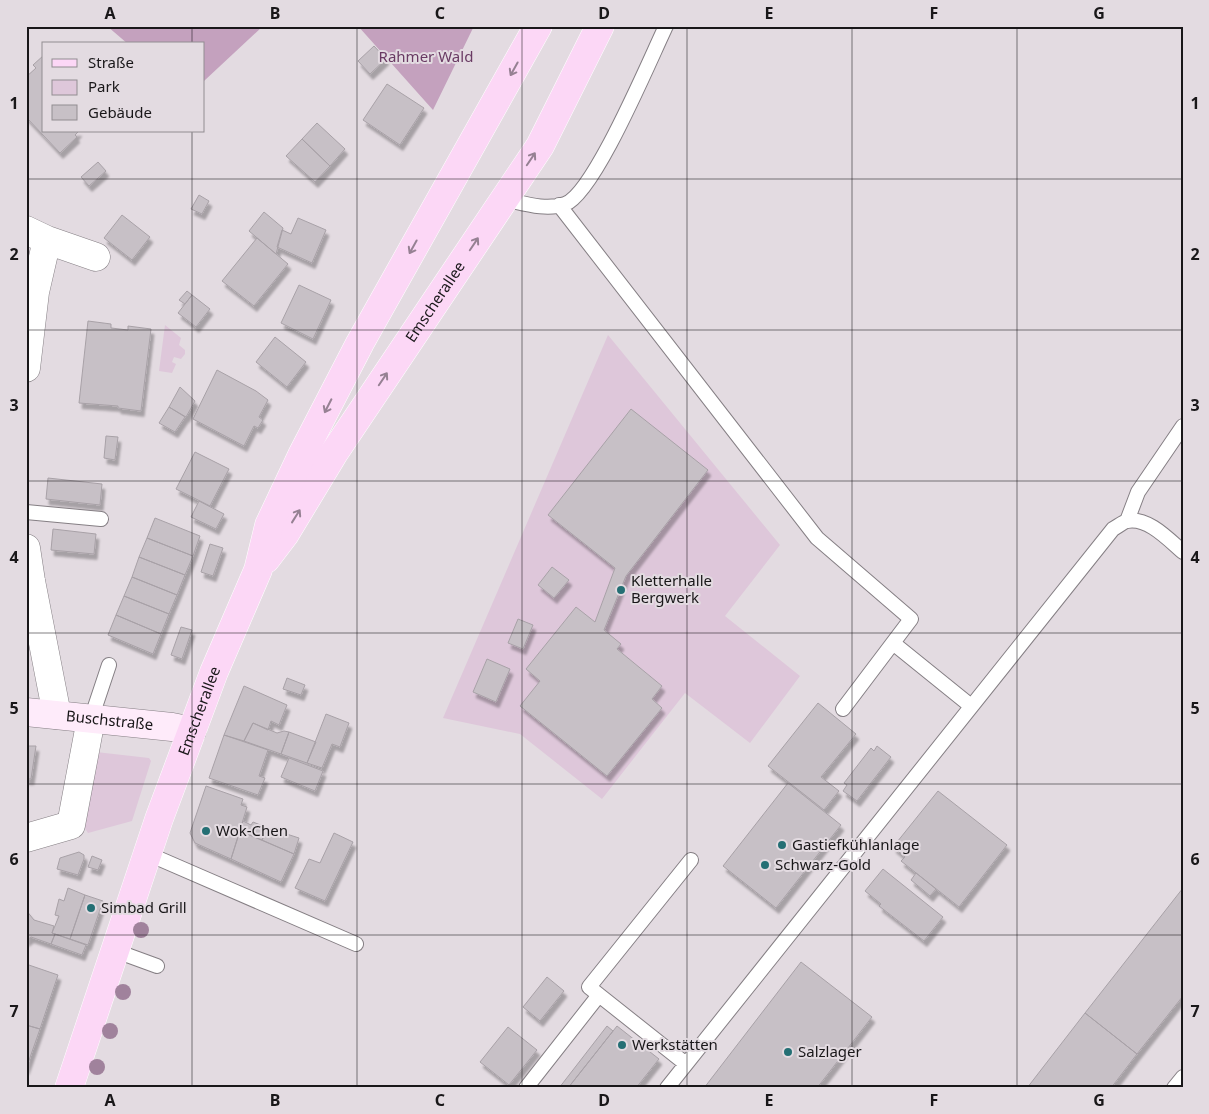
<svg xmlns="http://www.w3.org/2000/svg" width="1209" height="1114" viewBox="0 0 1209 1114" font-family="'Noto Sans',sans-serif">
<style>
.green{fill:#dec7da}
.forest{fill:#c4a1be}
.building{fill:#c7c0c6;stroke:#a8a1a7;filter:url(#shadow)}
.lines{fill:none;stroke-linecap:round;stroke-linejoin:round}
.lane-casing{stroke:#857f84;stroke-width:16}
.street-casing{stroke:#857f84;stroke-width:29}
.secondary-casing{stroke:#857f84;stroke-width:29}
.primary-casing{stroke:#fff;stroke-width:29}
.lane{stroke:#fff;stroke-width:14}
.street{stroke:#fff;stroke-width:28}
.secondary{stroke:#feebfa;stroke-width:28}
.primary{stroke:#fcd7f6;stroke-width:28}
.tree{fill:#a0829c}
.oneway{stroke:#968193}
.grid{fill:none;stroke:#191719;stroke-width:1;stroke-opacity:0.55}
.poi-dot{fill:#246f74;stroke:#e3dbe1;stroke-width:2}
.labels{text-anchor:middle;stroke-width:4;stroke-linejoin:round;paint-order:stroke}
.park-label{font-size:15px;fill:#693a63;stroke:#e3dbe1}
.street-label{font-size:15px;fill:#191719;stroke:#e3dbe1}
.poi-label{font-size:15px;fill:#191719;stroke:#e3dbe1;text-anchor:start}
.neatline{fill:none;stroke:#191719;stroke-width:2}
.grid-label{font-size:16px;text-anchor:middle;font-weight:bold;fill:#191719}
</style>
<defs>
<filter id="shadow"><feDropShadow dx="3" dy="5.5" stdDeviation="1" flood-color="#0004"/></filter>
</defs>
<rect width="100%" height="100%" fill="#e3dbe1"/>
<path class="green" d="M165 325 181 338 179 345 185 350V354L181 359 174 357 172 362 176 364 172 373 159 371Z
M608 335 780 545 725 616 800 676 750 743 685 693 602 799 520 734 443 718Z
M96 752 149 758 151 761 132 821 88 833 84 827Z"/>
<path class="forest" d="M107 26H263L204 81V44H128Z
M358 26H474L433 110Z"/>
<path class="building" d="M374 46 386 59 370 74 358 61Z
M44 55V131H79L75 135 77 137 60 153 26 117V77L36 68 33 65Z
M387 84 424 108 400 145 363 120Z
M317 123 345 149 330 166 302 139Z
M302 139 330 166 315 182 286 156Z
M98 162 106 171 89 186 81 177Z
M199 195 209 201 202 214 191 209Z
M264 212 283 228 276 254 249 231Z
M122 215 150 237 132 260 104 238Z
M298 218 326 230 312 263 277 247 282 230 291 234Z
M257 238 288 264 254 306 222 281Z
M299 285 331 300 313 339 281 323Z
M187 291 192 295 185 304 179 300Z
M192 295 210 309 196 327 178 313Z
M88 321 111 324V328L128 330V326L151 329 141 411 118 408V406L79 403Z
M275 337 306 362 287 387 256 362Z
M217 370 256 391 268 400 259 417 263 420 258 428 254 426 244 446 193 419Z
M180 387 195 401 186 417 169 407Z
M169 407 185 417 175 432 159 423Z
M631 409 708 470 626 576 604 630 621 644 617 649 662 686 652 699 662 708 607 776 520 706 540 681 526 669 576 607 595 622 615 568 548 515Z
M106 436 118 437 115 460 104 458Z
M195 452 229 469 210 506 176 489Z
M48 478 102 484 100 505 46 499Z
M199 501 224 514 216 529 191 517Z
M155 518 200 536 193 556 147 538Z
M53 529 96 534 94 554 51 550Z
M147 538 193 556 185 575 139 557Z
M210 544 223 548 213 576 201 572Z
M139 557 185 575 177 595 132 577Z
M552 567 569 580 554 598 538 585Z
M132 577 177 595 169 614 124 596Z
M124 596 169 614 161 634 116 615Z
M116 615 161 634 153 654 108 635Z
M518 619 533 625 523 649 508 643Z
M181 627 192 630 182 659 171 655Z
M487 659 510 669 496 702 473 692Z
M287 678 305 685 301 695 283 689Z
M244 686 287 705 279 725 271 721 268 730 253 723 244 741 224 735Z
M818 703 856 734 821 777 839 791 824 810 768 766Z
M326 714 349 723 340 747 332 744 322 768 307 763Z
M253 723 277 733 284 731 289 732 281 754 244 741Z
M289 732 316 742 307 763 281 754Z
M224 735 268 750 259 776 265 778 258 795 209 778Z
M26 746H36L31 779H26Z
M877 746 891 757 857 801 843 791 847 785 844 783 871 748 874 751Z
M289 758 323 771 315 791 281 777Z
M788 783 841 825 776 908 723 866Z
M206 786 243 799 241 805 247 807 231 859 195 843 190 833Z
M938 791 1007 845 959 907 901 861 905 857 893 847Z
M243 821 251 825 253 822 268 828 262 840 240 831Z
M268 828 299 838 294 854 262 840Z
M240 831 294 854 281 882 231 859Z
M334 833 353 842 325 901 295 888 309 859 320 863Z
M79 852 84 855V859L78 875 57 869 60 858Z
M92 856 102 860 98 870 88 867Z
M883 869 943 917 924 941 879 906 881 904 865 891Z
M916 873 936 889 930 896 911 880Z
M68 888 85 895 70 939 52 933 59 916 55 915 59 899 64 901Z
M1183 888V996L1137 1054 1085 1013Z
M85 895 103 901 88 945 70 939Z
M26 910 34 920 54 926 52 933 55 934 51 944 31 937 26 941Z
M55 934 86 945 82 955 51 944Z
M801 962 872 1017 817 1088H704Z
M26 964 58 975 40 1029 26 1025Z
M547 977 564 991 540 1021 523 1007Z
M1085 1013 1137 1054 1111 1088H1027Z
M26 1025 40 1029 26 1069Z
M607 1026 613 1031 568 1088H559Z
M617 1026 659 1059 636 1088H568Z
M508 1027 537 1050 509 1085 480 1062Z"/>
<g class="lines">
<g class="lane-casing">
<path id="lane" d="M504 199C523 203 546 211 565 204 594 194 650 59 666 26
M559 205 817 538 911 619 843 709
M26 512 101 519
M1127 521 1138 492 1183 426
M893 643 971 706
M91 719 109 665
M146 853 356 944
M116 951 157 966
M599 995 589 987 691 860
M526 1088 599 995 686 1064
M667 1088 1113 529C1117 527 1123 522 1127 521 1148 517 1168 539 1183 552
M1174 1088 1183 1077"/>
</g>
<g class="street-casing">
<path id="street" d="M26 230 47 240
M26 368 35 292 47 240 96 257
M26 548 31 581 57 715
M26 838 71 825 91 719"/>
</g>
<g class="secondary-casing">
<g id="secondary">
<path id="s1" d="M26 712 172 727 192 731"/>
</g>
</g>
<g class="primary-casing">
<g id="primary">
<path id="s2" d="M266 559 285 534 334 453 540 146 600 26"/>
<path id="s3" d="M69 1088 159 819 214 672 258 570 269 525 302 455 360 343 538 26"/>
</g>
</g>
<use href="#lane" class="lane"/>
<use href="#street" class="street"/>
<use href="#secondary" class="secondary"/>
<use href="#primary" class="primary"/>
</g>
<g class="tree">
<circle cx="141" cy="930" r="8"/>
<circle cx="123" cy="992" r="8"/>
<circle cx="110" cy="1031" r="8"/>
<circle cx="97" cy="1067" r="8"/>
</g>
<defs><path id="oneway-shaft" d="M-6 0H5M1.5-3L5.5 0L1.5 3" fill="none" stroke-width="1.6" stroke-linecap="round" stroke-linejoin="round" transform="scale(1.25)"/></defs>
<g class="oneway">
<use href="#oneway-shaft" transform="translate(514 69) rotate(119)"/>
<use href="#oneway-shaft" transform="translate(531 159) rotate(-56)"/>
<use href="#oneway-shaft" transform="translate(474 244) rotate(-56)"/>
<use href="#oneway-shaft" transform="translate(413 247) rotate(119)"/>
<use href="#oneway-shaft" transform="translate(383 379) rotate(-56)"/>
<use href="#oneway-shaft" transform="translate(328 406) rotate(117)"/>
<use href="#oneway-shaft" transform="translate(296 516) rotate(-58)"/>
</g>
<path class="grid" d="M192 26V44M357 26V1088M522 26V1088M687 26V1088M852 26V1088M1017 26V1088M192 131V1088M26 179H1183M26 330H1183M26 481H1183M26 633H1183M26 784H1183M26 935H1183"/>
<g class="poi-dot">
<circle cx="621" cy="590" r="5"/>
<circle cx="206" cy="831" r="5"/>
<circle cx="782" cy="845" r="5"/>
<circle cx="765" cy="865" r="5"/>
<circle cx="91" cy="908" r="5"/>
<circle cx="622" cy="1045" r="5"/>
<circle cx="788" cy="1052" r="5"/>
</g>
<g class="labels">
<g class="park-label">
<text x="426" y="62">Rahmer Wald</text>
</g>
<g class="street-label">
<text dy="5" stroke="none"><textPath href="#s2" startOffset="308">Emscherallee</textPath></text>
<text dy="5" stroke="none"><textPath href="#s3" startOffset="399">Emscherallee</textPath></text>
<text dy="5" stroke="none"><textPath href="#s1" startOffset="84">Buschstraße</textPath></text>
</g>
<g class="poi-label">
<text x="631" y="586">Kletterhalle<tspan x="631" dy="17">Bergwerk</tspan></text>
<text x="216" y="836">Wok-Chen</text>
<text x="792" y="850">Gastiefkühlanlage</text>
<text x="775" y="870">Schwarz-Gold</text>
<text x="101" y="913">Simbad Grill</text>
<text x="632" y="1050">Werkstätten</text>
<text x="798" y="1057">Salzlager</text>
</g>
</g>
<rect width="1209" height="1114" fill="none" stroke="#e3dbe1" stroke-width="55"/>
<rect x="42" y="42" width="162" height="90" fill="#e3dbe1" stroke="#928d91"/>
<rect x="52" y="59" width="25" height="8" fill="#fcd7f6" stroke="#928d91"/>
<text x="88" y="68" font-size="15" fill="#191719">Straße</text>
<rect x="52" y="80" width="25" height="15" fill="#dec7da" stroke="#928d91"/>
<text x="88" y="92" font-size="15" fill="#191719">Park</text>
<rect x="52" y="105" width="25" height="15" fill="#c7c0c6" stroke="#928d91"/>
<text x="88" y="118" font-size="15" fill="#191719">Gebäude</text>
<rect x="28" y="28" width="1154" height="1058" class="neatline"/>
<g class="grid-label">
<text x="110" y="19">A</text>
<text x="275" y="19">B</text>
<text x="440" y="19">C</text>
<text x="604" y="19">D</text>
<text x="769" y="19">E</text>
<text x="934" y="19">F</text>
<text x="1099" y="19">G</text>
<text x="14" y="109">1</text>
<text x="1195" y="109">1</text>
<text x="14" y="260">2</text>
<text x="1195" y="260">2</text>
<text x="14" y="411">3</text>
<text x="1195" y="411">3</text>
<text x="14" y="563">4</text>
<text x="1195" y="563">4</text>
<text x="14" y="714">5</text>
<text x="1195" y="714">5</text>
<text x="14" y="865">6</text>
<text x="1195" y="865">6</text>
<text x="14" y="1017">7</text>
<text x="1195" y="1017">7</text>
<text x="110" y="1106">A</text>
<text x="275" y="1106">B</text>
<text x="440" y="1106">C</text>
<text x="604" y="1106">D</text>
<text x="769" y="1106">E</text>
<text x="934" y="1106">F</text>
<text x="1099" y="1106">G</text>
</g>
</svg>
